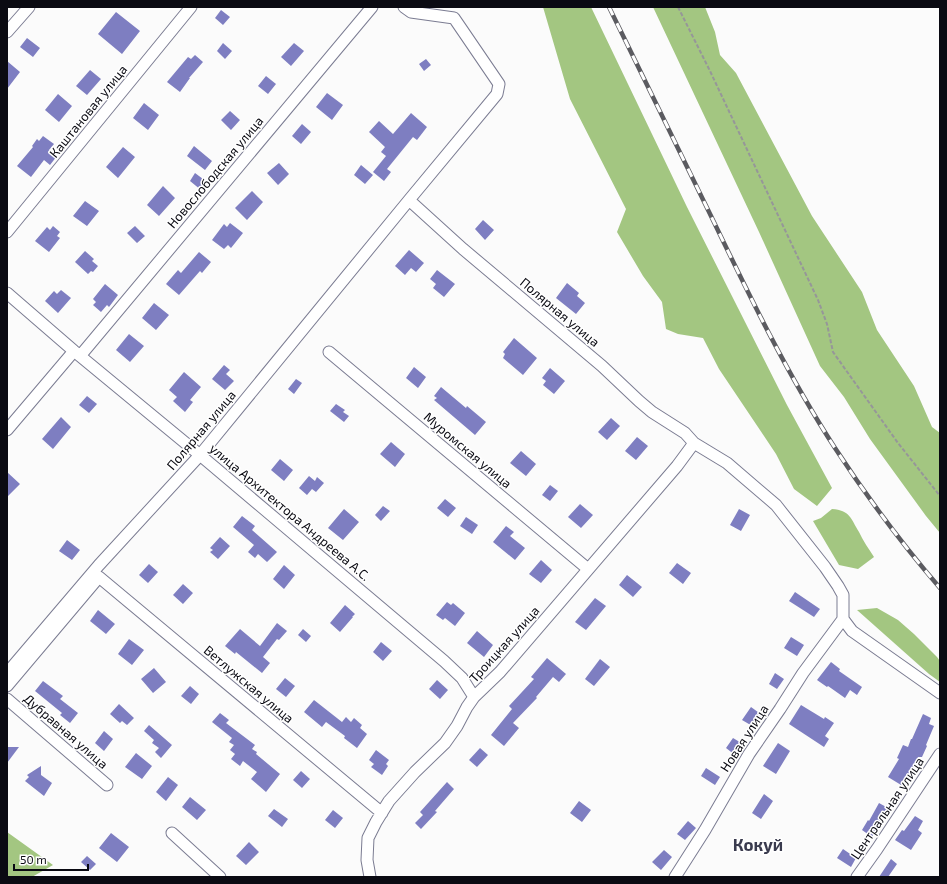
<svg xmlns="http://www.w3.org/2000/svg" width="947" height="884" viewBox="0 0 947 884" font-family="'Exo 2',sans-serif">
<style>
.forest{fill:#a3c681}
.building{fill:#7e7ec1}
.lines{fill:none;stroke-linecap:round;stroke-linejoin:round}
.minor-casing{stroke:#7b7c92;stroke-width:13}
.path{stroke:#969699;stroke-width:2;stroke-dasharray:4 2;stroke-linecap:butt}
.minor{stroke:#fff;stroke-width:11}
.rail-casing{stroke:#5b5b60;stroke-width:4.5}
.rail{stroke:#fff;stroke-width:3;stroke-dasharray:9;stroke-linecap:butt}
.labels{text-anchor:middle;stroke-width:3;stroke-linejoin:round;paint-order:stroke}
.street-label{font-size:13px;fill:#0a0a12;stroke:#fff}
.district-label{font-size:17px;font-weight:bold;fill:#3a3b4e;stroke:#fff}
</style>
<rect width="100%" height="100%" fill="#fbfbfb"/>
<path class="forest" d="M543 7H591L687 207 787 405 832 488 817 506 794 489 776 454 719 369 703 338 678 334 666 329 662 302 643 276 617 232 626 209 570 99Z
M653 7H705L715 32 720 55 736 73 812 216 862 292 877 330 914 386 932 427 940 433V533L926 516 870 439 844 397 820 366 759 232Z
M832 509C850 510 851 519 859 532 863 541 869 549 874 557L858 569 839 565 813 521 821 518Z
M877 608 898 620 914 634 937 657 940 661V682L929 674 857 610Z
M7 832 53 865 32 877H7Z"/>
<path class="building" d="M221 10 230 17 223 25 215 18Z
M116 12 140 31 122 54 98 34Z
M27 38 40 48 33 57 20 47Z
M223 43 232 51 225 59 217 51Z
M294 43 304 51 291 66 281 57Z
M195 55 203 62 189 78H190L180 92 167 82 188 57 191 59Z
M426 59 431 65 424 71 419 64Z
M7 61 20 72 7 89Z
M90 70 101 79 87 95 76 86Z
M266 76 276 84 268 94 258 86Z
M327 93 343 105 332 120 316 107Z
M58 94 72 106 59 122 45 110Z
M144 103 159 115 148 130 133 118Z
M230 111 240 120 231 130 221 120Z
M411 113 427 127 417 140 413 137 387 169 391 172 384 181 373 172 386 156 381 152 385 147 369 132 379 121 393 134Z
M302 124 311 132 301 144 292 136Z
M43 136 54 144 49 150 57 156 50 165 44 160 31 177 17 166 33 147 32 146 37 139 39 141Z
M194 146 212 161 205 170 187 156Z
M123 147 135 157 118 178 106 167Z
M279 163 289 174 278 185 267 173Z
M361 165 373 175 365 184 354 175Z
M195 173 207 182 201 190 190 181Z
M163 186 175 198 159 216 147 205Z
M252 191 263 202 247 220 235 208Z
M85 201 99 211 87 226 73 216Z
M483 220 494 230 485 240 475 229Z
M230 223 243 233 231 248 228 245 224 249 212 240 224 224 227 227Z
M53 226 60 232 57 236 60 238 49 252 35 241 47 227 50 230Z
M135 226 145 236 137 243 127 233Z
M409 250 424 263 416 272 411 268 405 275 395 266Z
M85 251 94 259 92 261 98 266 93 272 91 271 88 274 75 262Z
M199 252 211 262 202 273 200 271 179 295 166 284 178 270 181 273Z
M437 270 455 284 444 297 433 288 436 284 430 279Z
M567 283 579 293 577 296 585 303 576 314 556 298Z
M105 284 118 295 109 307 107 305 101 312 93 305 96 302 93 299Z
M61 290 71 298 58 313 45 301 54 291 57 294Z
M154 303 169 315 156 330 142 318Z
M129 334 144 346 130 362 116 350Z
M514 338 537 358 523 375 503 358 505 354 503 352Z
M224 365 230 370 226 374 234 381 225 390 212 379Z
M414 367 426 377 418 388 406 378Z
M550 368 565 381 554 394 543 385 546 381 542 378Z
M184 372 201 387 190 400 193 402 185 412 173 401 177 397 169 390Z
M296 379 302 383 294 394 288 389Z
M441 387 466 408 467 406 486 422 475 435 434 400 437 398 434 396Z
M87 396 97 404 89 413 79 405Z
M336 404 345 410 343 412 349 416 344 422 330 411Z
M61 417 71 427 53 449 42 439Z
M611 418 620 426 607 440 598 432Z
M637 437 648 446 636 460 625 451Z
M391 442 405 454 395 467 380 454Z
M521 451 536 464 526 476 510 463Z
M280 459 293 470 284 481 271 470Z
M7 472 20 484 7 497Z
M309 476 315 481 317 477 324 483 316 492 312 489 307 495 299 488Z
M550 485 558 491 550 501 542 495Z
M445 499 456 508 448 517 437 508Z
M580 504 593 515 581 528 568 517Z
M383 506 390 511 381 521 375 515Z
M344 509 359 522 343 540 328 528Z
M739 509 750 515 741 531 730 525Z
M242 516 255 526 252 530 277 552 267 562 258 554 255 558 248 552 254 545 233 527Z
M466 517 478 525 472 534 460 526Z
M506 526 514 532 510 536 525 548 515 560 493 542Z
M220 537 230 546 218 559 210 552 213 550 210 548Z
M67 540 80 550 72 560 59 551Z
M541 560 552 570 541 583 529 574Z
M677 563 691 573 683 584 669 573Z
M149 564 158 572 148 583 139 575Z
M284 565 295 575 284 589 273 579Z
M627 575 642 587 633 597 619 585Z
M183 584 193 593 183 604 173 595Z
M795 592 820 609 814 617 789 601Z
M595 598 606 606 586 630 575 622Z
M447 602 451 605 453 603 465 613 455 626 445 618 443 620 436 615Z
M345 605 355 614 352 617H353L340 632 330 623Z
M98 610 115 624 106 634 90 621Z
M277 623 287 631 279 640 277 639 263 657 270 663 262 673 236 652 235 654 225 646 240 629 260 646Z
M303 629 311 636 306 642 298 635Z
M477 631 493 645 484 657 467 643Z
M791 637 804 645 797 656 784 648Z
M129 639 144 650 132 665 118 654Z
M381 642 392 651 383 661 373 652Z
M547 658 566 674 559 682 553 677 536 697 537 698 513 723 519 728 504 746 491 735 512 709 509 706 534 679 531 677Z
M600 659 610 667 594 686 585 679Z
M831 662 840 669 839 671 862 687 857 695 850 690 845 698 828 686 827 687 817 680Z
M154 668 166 682 153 693 141 679Z
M775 673 784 679 777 689 769 684Z
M285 678 295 686 286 697 276 689Z
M437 680 448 690 440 699 429 689Z
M43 681 63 696 60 699 78 713 70 723 60 715 62 713 35 691Z
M190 686 199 694 191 704 181 696Z
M314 700 342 722 346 717 351 722 354 718 362 725 360 728 367 734 357 748 344 738 345 736 326 722 322 727 304 712Z
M119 704 134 718 127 725 122 721 120 723 110 714Z
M801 705 824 719 825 717 834 723 825 736 829 739 824 747 789 724Z
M751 707 762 715 754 727 742 720Z
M220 713 229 720 226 723 255 745 252 749 257 752 256 754 280 774 266 792 251 779 257 772 243 761 240 766 231 759 235 754 230 750 234 745 229 742 232 738 212 722Z
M923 714 931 718 929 724 934 726 926 745 927 746 922 757H918L909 777 912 778 906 788 888 777 899 759 897 758 903 745 908 747 911 739H912Z
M149 725 172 745 161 758 155 752 159 748 152 743 154 740 144 731Z
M104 731 113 739 104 751 95 743Z
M733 738 743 744 735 755 726 748Z
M778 743 790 751 776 774 763 766Z
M7 747H19L7 763Z
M480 748 488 755 477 767 469 760Z
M376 750 389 760 386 764 388 766 382 775 371 767 374 764 369 760Z
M136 753 152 766 142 779 125 767Z
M41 766V775L52 783 44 796 25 781 29 777 27 775Z
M706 768 720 777 715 785 701 776Z
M301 771 310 779 302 788 293 780Z
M168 777 178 785 166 801 156 792Z
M447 782 454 789 435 811 437 812 421 829 415 823 423 815 420 812Z
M764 794 773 801 761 819 752 813Z
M190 797 206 810 197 820 182 807Z
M579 801 591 810 582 822 570 813Z
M879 803 888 808 872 837 862 830 868 820 869 821Z
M274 809 288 819 282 827 268 816Z
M333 810 343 818 335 828 325 820Z
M915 816 923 821 918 830 922 833 911 850 895 840 902 830 904 831Z
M688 821 696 828 685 840 677 834Z
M111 833 129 847 117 862 99 848Z
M249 842 259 852 246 865 236 856Z
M843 849 856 858 851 867 837 858Z
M664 850 672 857 661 870 652 862Z
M87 856 96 864 90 870 81 862Z
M891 859 897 864 888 877H879Z"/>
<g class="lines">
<g class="minor-casing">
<path id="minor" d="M7 32 29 7
M409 200 463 249 602 366 639 401 652 412 685 433 694 443 727 463 776 505 825 567 838 586 843 595V619L852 631 940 693
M7 232 191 7
M7 293 74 351 200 455 444 661 462 678 474 697
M329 352 588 569
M80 356 372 7
M7 430 74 351
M7 673 99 565 200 455 409 200 497 94 499 84 454 18 411 12 404 7
M7 686 99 577 382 813
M7 699 107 785
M172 833 220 877
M370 877 367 860 368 838 376 822 389 801 415 772 445 743 457 726 467 707 474 697 500 672 677 466 694 443
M675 877 705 830 749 754 780 709 803 673 843 619
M857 877 877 849 940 754"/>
</g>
<path class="path" d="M678 7 710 71 818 300 827 324 833 352 898 443 940 496"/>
<use href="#minor" class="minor"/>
<g class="rail-casing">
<path id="rail" d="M609 7C643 77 677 146 711 216 749 295 787 374 835 448 867 497 902 544 940 588"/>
</g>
<use href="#rail" class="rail"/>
</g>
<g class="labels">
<g class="street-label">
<text transform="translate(88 111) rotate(-51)" y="5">Каштановая улица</text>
<text transform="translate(215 172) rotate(-50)" y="5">Новослободская улица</text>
<text transform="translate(560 312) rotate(40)" y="5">Полярная улица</text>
<text transform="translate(201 430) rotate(-50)" y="5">Полярная улица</text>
<text transform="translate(468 450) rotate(40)" y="5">Муромская улица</text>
<text transform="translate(290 512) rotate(40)" y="5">улица Архитектора Андреева А.С.</text>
<text transform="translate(504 644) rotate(-48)" y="5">Троицкая улица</text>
<text transform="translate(249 684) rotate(40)" y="5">Ветлужская улица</text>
<text transform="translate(66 731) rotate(41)" y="5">Дубравная улица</text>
<text transform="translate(744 738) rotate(-57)" y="5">Новая улица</text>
<text transform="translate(887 808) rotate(-56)" y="5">Центральная улица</text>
</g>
<g class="district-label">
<text x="758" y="851">Кокуй</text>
</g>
</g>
<rect width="947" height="884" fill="none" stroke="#0a0a12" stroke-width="16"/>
<path d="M14 864v6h74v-6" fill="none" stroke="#0a0a12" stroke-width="2"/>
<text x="20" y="864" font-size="12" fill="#0a0a12" stroke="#ffffff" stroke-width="3" paint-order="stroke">50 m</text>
</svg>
